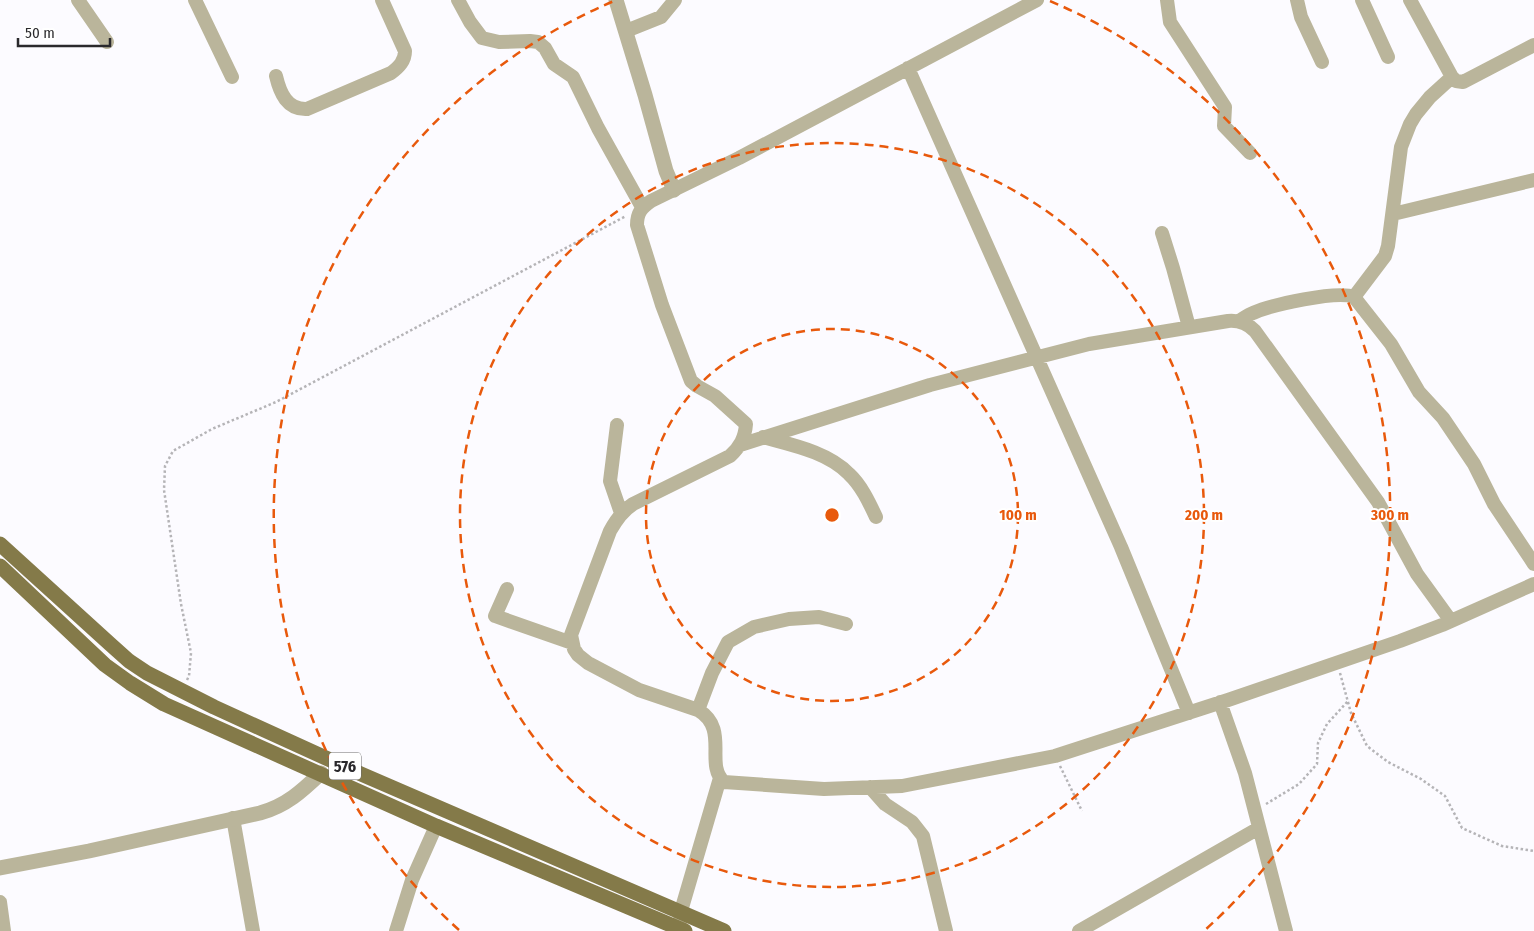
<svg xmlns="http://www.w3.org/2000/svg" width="1534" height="931" viewBox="0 0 1534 931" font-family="'Fira Sans Condensed',sans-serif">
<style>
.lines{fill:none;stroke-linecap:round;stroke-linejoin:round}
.path{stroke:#b5b4b7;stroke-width:2.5;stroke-dasharray:2.5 2.5;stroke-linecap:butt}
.minor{stroke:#bab59b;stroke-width:14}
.tertiary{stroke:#bab59b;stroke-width:15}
.primary{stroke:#847a49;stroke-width:15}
.ring{fill:none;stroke:#e8590c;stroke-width:2.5;stroke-dasharray:9 6}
.labels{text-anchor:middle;stroke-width:4;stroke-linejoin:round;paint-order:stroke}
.shield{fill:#fff;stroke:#6a696b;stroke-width:1}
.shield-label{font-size:16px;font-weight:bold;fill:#2a292c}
.centre{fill:#e8590c;stroke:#fff;stroke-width:2.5}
.ring-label{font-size:15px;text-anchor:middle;font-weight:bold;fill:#e8590c;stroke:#fff;stroke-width:4;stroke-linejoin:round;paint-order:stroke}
</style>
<rect width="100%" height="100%" fill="#fcfbff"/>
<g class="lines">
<path class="path" d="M1340 673 1351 713 1367 746 1388 762 1421 779 1445 796 1462 828 1502 846 1534 851
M187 680 189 676 191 653 181 604 164 490 165 466 173 451 212 429 276 402 626 216
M1060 766 1082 811
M1266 804 1299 784 1317 764 1318 743 1327 724 1348 701"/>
<path class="minor" d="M78 0 107 42
M195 0 232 77
M458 0 470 22 482 38 499 42 530 41 538 42 545 48 554 64 573 77 598 128 642 207
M1037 0 739 158 651 201C641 208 637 213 637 225L662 305 691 381 697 386 715 396 746 424C745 438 740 447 730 456L633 504C622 511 616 520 610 531L571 635 574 649 578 655 588 663 639 690 698 710C730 729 704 764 724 782L824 789 902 786 1055 756 1228 700 1400 641 1442 625 1534 584
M1167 0 1170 22 1225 107 1224 126 1250 153
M1297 0 1301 17 1322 62
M1362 0 1388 57
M1410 0 1452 77 1456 81 1463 82 1534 45
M626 31 661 17 675 0
M908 68 1121 547 1189 713
M276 76C280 93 287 110 307 109L391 73C399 67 405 61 405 51L382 0
M1393 214 1534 180
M1162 233 1173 268 1189 327
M1354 297 1385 256 1388 246 1401 147 1410 124 1416 114 1430 97 1452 77
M1239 321C1244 318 1248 315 1253 313 1271 305 1337 290 1354 297L1391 344 1419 392 1443 418 1474 464 1494 504 1534 564
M617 425 610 481 621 513
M763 437C792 445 828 452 849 474 861 485 869 502 876 517
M740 445 930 385 1089 344 1228 321C1239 320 1247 323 1255 331L1378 502 1417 574 1451 621
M507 589 495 616 572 643
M1220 702 1245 773 1286 931
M698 710 712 673 728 642 754 627 789 619 819 617 846 624
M870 787 885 804 912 822 923 836 946 931
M233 818 253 931
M0 902 4 931
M680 922 681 911 720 778
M396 931 412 880 436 826
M1079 931 1259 828"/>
<path class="tertiary" d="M616 0 645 95 666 171 674 190
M0 868 89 851 260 813C286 806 302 791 321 773"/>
<path class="primary" d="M0 544 110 644 129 661 147 673 214 707 361 774 724 931
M0 566 105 665 130 683 164 704 436 826 685 931"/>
</g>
<g class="ring">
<circle cx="832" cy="515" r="186"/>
<circle cx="832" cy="515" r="372"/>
<path d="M459 930A558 558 0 0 1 614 1M1050 1A558 558 0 0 1 1205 930"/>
</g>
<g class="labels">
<rect class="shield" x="329" y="752.5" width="32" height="27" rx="4"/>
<g class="shield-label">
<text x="345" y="772">576</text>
</g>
</g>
<circle cx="832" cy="515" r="8" class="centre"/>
<g class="ring-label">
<text x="1018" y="520">100 m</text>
<text x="1204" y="520">200 m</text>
<text x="1390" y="520">300 m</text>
</g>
<path d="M18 38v8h92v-8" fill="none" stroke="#2a292c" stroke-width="2.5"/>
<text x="25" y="38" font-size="15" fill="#2a292c" stroke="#ffffff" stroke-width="4" paint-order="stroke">50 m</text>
</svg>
